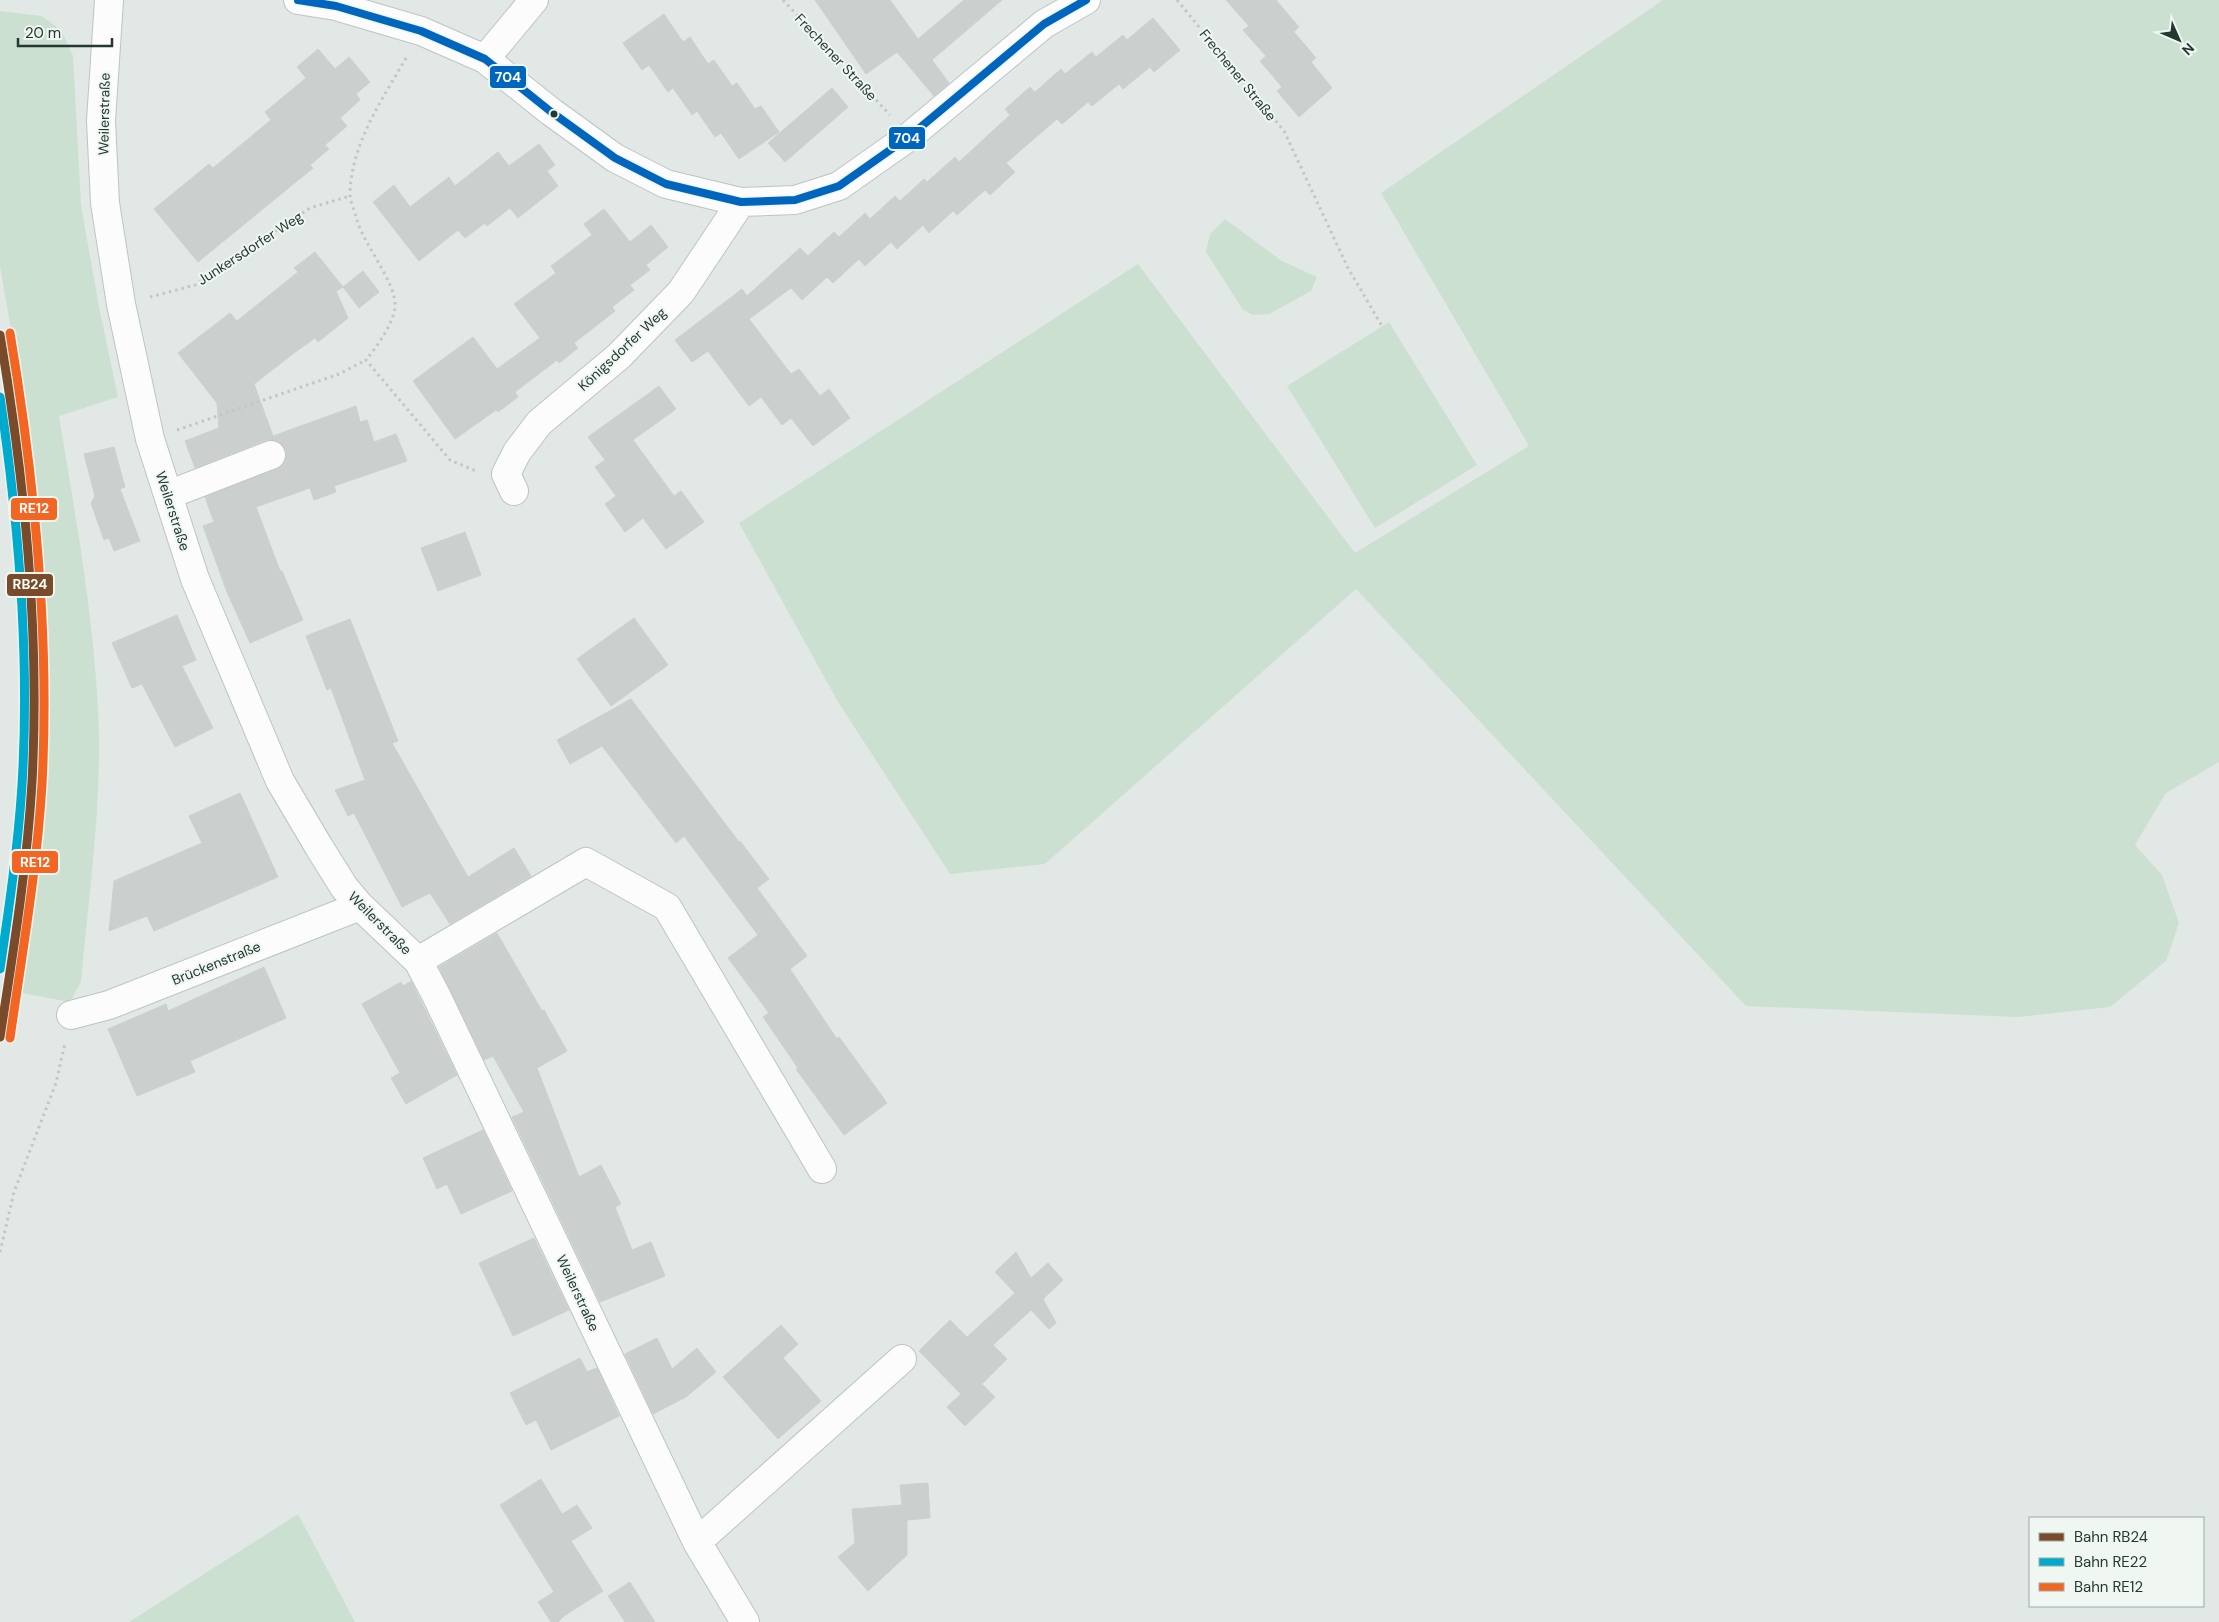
<svg xmlns="http://www.w3.org/2000/svg" width="2219" height="1622" viewBox="0 0 2219 1622" font-family="'DM Sans',sans-serif">
<style>
.green{fill:#cce0d1}
.building{fill:#cbd0ce;stroke:#cbd1ce}
.lines{fill:none;stroke-linecap:round;stroke-linejoin:round}
.minor-casing{stroke:#bfc4c2;stroke-width:30}
.path{stroke:#bfc8c4;stroke-width:3;stroke-dasharray:2.5 4;stroke-linecap:butt}
.minor{stroke:#fbfcfb;stroke-width:28}
.bus-1-casing{stroke:#f0f7f3;stroke-width:11}
.bus-1{stroke:#0065bd;stroke-width:8}
.rail-1-casing{stroke:#f0f7f3;stroke-width:12}
.rail-2-casing{stroke:#f0f7f3;stroke-width:12}
.rail-3-casing{stroke:#f0f7f3;stroke-width:12}
.rail-1{stroke:#7a4b2a;stroke-width:9}
.rail-2{stroke:#00a9ce;stroke-width:9}
.rail-3{stroke:#f26522;stroke-width:9}
.bus-dot{fill:#223831;stroke:#f0f7f3;stroke-width:2}
.labels{text-anchor:middle;stroke-width:4;stroke-linejoin:round;paint-order:stroke}
.street-label{font-size:14px;fill:#223831;stroke:#f0f7f3}
.line-badge{stroke:#f0f7f3;stroke-width:2}
.badge-label{font-size:14px;text-anchor:middle;font-weight:bold;fill:#fff}
</style>
<rect width="100%" height="100%" fill="#e2e8e5"/>
<path class="green" d="M1663 0H2219V762L2166 793 2135 845 2162 875 2179 923 2166 961 2110 1007 2018 1017 1746 1006 1356 589 1045 864 950 874 838 702 739 523 1138 264 1355 553 1529 446 1381 193Z
M0 11 42 16 61 30 73 56 81 205 99 307 118 397 59 416C75 513 93 611 98 709 103 798 89 893 81 982L70 1002 16 992 29 943 45 793 48 665 41 549 27 419 0 267Z
M1225 219 1282 261 1317 277 1311 291 1269 314 1253 315 1243 310 1206 252 1210 234Z
M1389 322 1477 465 1375 528 1287 386Z
M298 1514 355 1622H129Z"/>
<path class="building" d="M815 0H890L918 39 964 0H1002L932 60 949 83 934 96 897 52 866 74Z
M1226 0H1276L1299 27 1294 32 1316 58 1311 62 1332 88 1299 117 1277 91 1282 87 1260 61 1266 56 1243 30 1249 26Z
M664 14 683 42 690 37 708 64 714 60 732 86 737 83 755 109 761 106 779 132 739 159 721 133 715 137 697 111 692 115 673 88 668 92 649 65 642 70 623 43Z
M1153 18 1180 50 1154 72 1150 67 1123 89 1119 84 1092 106 1088 102 1062 124 1057 119 1006 163 1015 172 990 195 985 190 957 215 953 211 929 233 923 225 897 249 891 242 865 266 859 259 833 283 827 277 802 300 791 288 749 319 791 374 799 369 820 396 829 389 850 418 813 446 791 418 782 425 761 397 749 406 708 351 692 362 675 340 742 289 747 296 800 248 808 256 834 232 839 237 865 213 870 219 895 196 900 201 924 179 927 182 955 157 959 162 1010 115 1005 109 1030 87 1035 92 1061 69 1065 74 1092 52 1096 57 1123 35 1127 40Z
M318 49 335 69 349 57 370 82 356 94 360 100 340 118 347 126 325 145 329 149 310 165 313 168 198 262 154 209 209 164 213 168 271 120 265 112 306 78 297 67Z
M832 88 848 107 785 162 768 143Z
M539 144 555 165 547 171 558 186 518 218 510 208 487 226 485 223 465 238 458 230 419 261 373 202 394 185 410 207 449 177 455 186 498 152 509 166Z
M604 209 630 242 651 225 668 247 646 265 650 270 630 285 634 290 612 307 615 311 574 343 578 348 559 363 557 360 515 392 518 397 498 412 496 410 455 439 413 381 473 337 497 369 540 338 514 304 556 273 551 266 592 235 584 224Z
M315 252 343 287 336 291 348 318 318 342 315 338 294 353 254 384 273 436 356 406 360 422 367 420 374 442 396 434 407 461 334 486 336 492 314 500 310 488 256 507 280 571H282L303 620 250 643 227 592 203 526 214 522 205 497 277 469 283 464 286 457V450L280 443 273 440H266L195 468 185 441 219 428 217 403 178 353 230 313 237 321 298 272 294 268Z
M363 271 379 292 359 308 343 287Z
M659 386 676 409 633 440 674 496 681 491 704 522 666 549 643 518 625 532 605 504 616 496 595 467 605 460 588 437Z
M114 447 125 487 120 489 140 541 114 551 109 538 104 540 91 503 95 496 84 454Z
M465 532 481 575 438 591 421 548Z
M177 615 196 660 182 666 213 728 175 747 142 684 132 688 112 643Z
M634 618 668 665 611 706 577 659Z
M350 619 398 741 392 743 468 877 514 848 531 876 450 924 430 893 402 907 354 813 348 816 335 790 365 780 331 688 327 690 306 636Z
M631 699 739 842 740 841 769 879 757 888 807 956 790 969 837 1039 839 1037 887 1103 844 1135 796 1069 798 1068 763 1017 769 1013 728 958 758 935 684 836 676 843 602 746 570 764 557 740Z
M240 793 278 877 154 931 147 916 109 931 114 881 202 843 189 816Z
M497 933 542 1011 544 1010 567 1051 537 1068 579 1177 601 1165 621 1204 615 1207 632 1250 651 1242 665 1276 600 1302 512 1117 524 1112 493 1056 484 1060 439 967Z
M264 967 286 1018 190 1061 195 1072 137 1096 108 1029 166 1004 168 1011Z
M411 981 457 1075 406 1104 391 1078 400 1073 362 1004 401 982 403 986Z
M483 1130 512 1191 461 1214 447 1184 437 1189 423 1158Z
M534 1238 569 1310 513 1336 479 1263Z
M1016 1252 1031 1278 1048 1263 1063 1280 1043 1299 1056 1323 1049 1329 1031 1310 993 1345 1007 1359 982 1384 995 1397 965 1426 947 1407 961 1394 919 1351 950 1320 967 1337 1015 1293 995 1272Z
M781 1325 798 1344 783 1358 821 1401 778 1439 723 1377Z
M657 1338 672 1369 697 1348 716 1372 686 1397 653 1414 625 1354Z
M580 1358 587 1372 597 1368 619 1416 551 1450 536 1420 526 1425 510 1393Z
M541 1479 562 1514 577 1505 592 1528 571 1541 603 1591 564 1616 558 1622H551L538 1602 554 1592 500 1505Z
M928 1483 930 1518 907 1520V1555L868 1591 838 1557 855 1543 852 1509 902 1505 900 1485Z
M630 1582 655 1622H625L608 1596Z"/>
<g class="lines">
<g class="minor-casing">
<path id="minor" d="M109 0 101 121 105 203 121 304 150 439 195 579 280 781 319 847 344 887 360 906 418 961 436 995 697 1542 745 1622
M298 0 336 6 421 31 485 59 550 111 615 158 666 184 741 202 795 200 839 186 910 136 1044 24 1086 0
M485 59 534 0
M514 491 506 474 517 452 539 423 619 356 681 292 741 202
M168 495 271 455
M418 961 586 862 667 907 822 1169
M71 1015 109 1005 360 906
M697 1542 902 1359"/>
</g>
<path class="path" d="M783 0 890 115
M1177 0 1284 131 1348 268 1382 326
M406 58C382 100 351 144 350 194 350 202 355 212 357 220 364 245 397 284 395 307 393 325 377 346 366 360L450 460 476 471
M150 297 195 285 310 208 350 196
M177 430 339 374 366 360
M0 1252 14 1192 56 1083 65 1043"/>
<use href="#minor" class="minor"/>
<g class="bus-1-casing">
<path id="bus-1" d="M298 0 336 6 421 31 485 59 550 111 615 158 666 184 741 202 795 200 839 186 910 136 1044 24 1086 0"/>
</g>
<use href="#bus-1" class="bus-1"/>
<g class="rail-1-casing">
<path id="rail-1" d="M0 335C25 483 40 632 32 782 27 868 13 953 0 1037"/>
</g>
<g class="rail-2-casing">
<path id="rail-2" d="M0 397C19 525 30 656 22 785 18 847 9 908 0 969"/>
</g>
<g class="rail-3-casing">
<path id="rail-3" d="M10 333C35 482 50 633 42 784 37 869 22 954 10 1038"/>
</g>
<use href="#rail-1" class="rail-1"/>
<use href="#rail-2" class="rail-2"/>
<use href="#rail-3" class="rail-3"/>
</g>
<circle class="bus-dot" cx="554" cy="114" r="4.5"/>
<g class="labels">
<g class="street-label">
<text transform="translate(836 57) rotate(47)" y="5">Frechener Straße</text>
<text transform="translate(1238 75) rotate(51)" y="5">Frechener Straße</text>
<text transform="translate(104 114) rotate(-89)" y="5">Weilerstraße</text>
<text transform="translate(250 248) rotate(-33)" y="5">Junkersdorfer Weg</text>
<text transform="translate(622 349) rotate(-43)" y="5">Königsdorfer Weg</text>
<text transform="translate(173 511) rotate(72)" y="5">Weilerstraße</text>
<text transform="translate(380 923) rotate(45)" y="5">Weilerstraße</text>
<text transform="translate(216 963) rotate(-22)" y="5">Brückenstraße</text>
<text transform="translate(578 1293) rotate(65)" y="5">Weilerstraße</text>
</g>
</g>
<g class="line-badge">
<rect x="489" y="65" width="38" height="24" rx="5" fill="#0065bd"/>
<rect x="888" y="126" width="38" height="24" rx="5" fill="#0065bd"/>
<rect x="10" y="497" width="48" height="24" rx="5" fill="#f26522"/>
<rect x="6" y="573" width="48" height="24" rx="5" fill="#7a4b2a"/>
<rect x="11" y="850" width="48" height="24" rx="5" fill="#f26522"/>
</g>
<g class="badge-label">
<text x="508" y="82">704</text>
<text x="907" y="143">704</text>
<text x="34" y="513">RE12</text>
<text x="30" y="589">RB24</text>
<text x="35" y="867">RE12</text>
</g>
<rect x="2029" y="1517" width="175" height="90" fill="#f0f7f3" stroke="#9eaba5"/>
<rect x="2039" y="1533" width="25" height="8" fill="#7a4b2a" stroke="#9eaba5"/>
<text x="2074" y="1542" font-size="15" fill="#223831">Bahn RB24</text>
<rect x="2039" y="1558" width="25" height="8" fill="#00a9ce" stroke="#9eaba5"/>
<text x="2074" y="1567" font-size="15" fill="#223831">Bahn RE22</text>
<rect x="2039" y="1583" width="25" height="8" fill="#f26522" stroke="#9eaba5"/>
<text x="2074" y="1592" font-size="15" fill="#223831">Bahn RE12</text>
<g transform="translate(2179 40) rotate(135)" stroke="#f0f7f3" stroke-width="4" paint-order="stroke">
<path d="M0-4L9 19L0 12L-9 19Z" fill="#223831"/>
<text y="-8" font-size="14" font-weight="bold" text-anchor="middle" fill="#223831">N</text>
</g>
<path d="M18 38v8h94v-8" fill="none" stroke="#223831" stroke-width="2.5"/>
<text x="25" y="38" font-size="15" fill="#223831" stroke="#f0f7f3" stroke-width="4" paint-order="stroke">20 m</text>
</svg>
